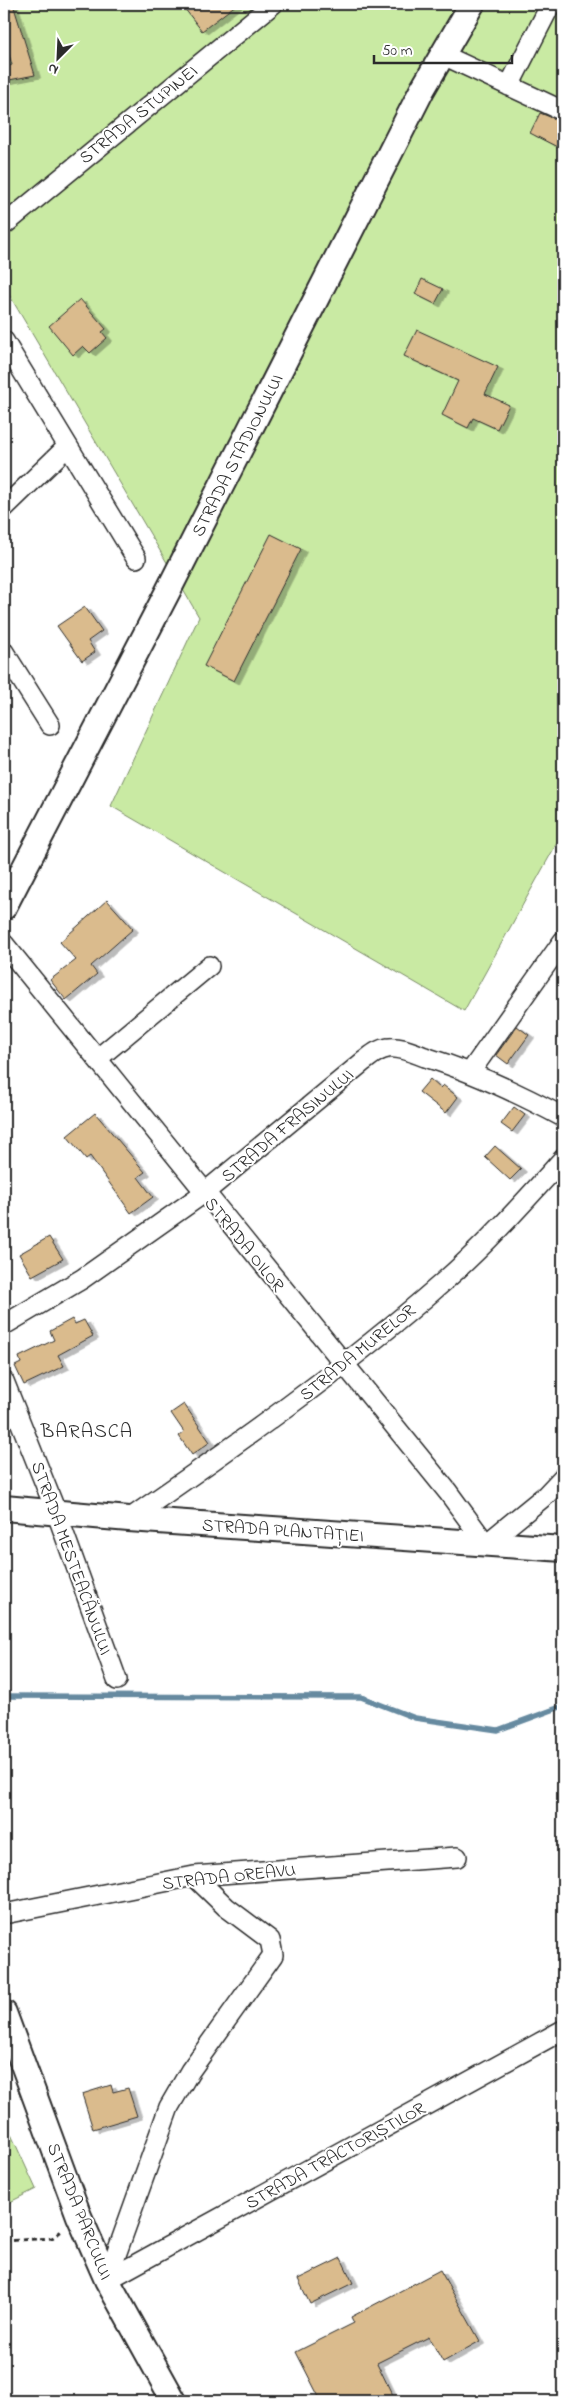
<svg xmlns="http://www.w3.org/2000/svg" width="567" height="2405" viewBox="0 0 567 2405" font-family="'Indie Flower',sans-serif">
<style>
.green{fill:#c9eaa3;stroke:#7a8a67}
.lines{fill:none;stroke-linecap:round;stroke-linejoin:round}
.stream{stroke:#668aa0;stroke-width:5.5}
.building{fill:#dabb8d;stroke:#2b2b2b;filter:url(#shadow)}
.minor-casing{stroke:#2b2b2b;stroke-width:22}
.major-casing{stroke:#2b2b2b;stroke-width:28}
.path{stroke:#2b2b2b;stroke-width:3;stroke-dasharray:5 4;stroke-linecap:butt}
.minor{stroke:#fff;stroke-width:19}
.major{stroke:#fff;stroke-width:24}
.labels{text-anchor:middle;stroke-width:4;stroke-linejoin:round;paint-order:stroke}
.street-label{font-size:18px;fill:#2b2b2b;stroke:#fff}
.quarter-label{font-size:20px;letter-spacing:1px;fill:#2b2b2b;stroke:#fff}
</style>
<defs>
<filter id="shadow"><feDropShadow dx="5.5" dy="3" stdDeviation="0" flood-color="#0004"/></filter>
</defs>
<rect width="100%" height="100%" fill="#fff"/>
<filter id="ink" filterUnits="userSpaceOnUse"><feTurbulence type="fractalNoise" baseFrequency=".02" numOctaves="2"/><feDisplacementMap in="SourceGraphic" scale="10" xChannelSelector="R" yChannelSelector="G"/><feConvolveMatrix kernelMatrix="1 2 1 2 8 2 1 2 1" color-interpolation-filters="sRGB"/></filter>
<g filter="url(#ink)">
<path class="green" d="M4 4H563V832L464 1011 111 806 199 617 4 286Z
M4 2119 36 2189 4 2205Z"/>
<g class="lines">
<path class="stream" d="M4 1696 361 1697 415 1718 498 1730 563 1706"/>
</g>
<path class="building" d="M4 4H13L35 75 4 81V67L12 65 4 38Z
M181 4H237L202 31Z
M540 113 563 122V150L530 133Z
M422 279 443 289 435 304 415 294Z
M80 299 106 329 102 332 107 338 90 353 83 346 73 355 49 326Z
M417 330 498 367 485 394 509 405 497 429 473 418 468 428 442 415 458 381 404 356Z
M271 534 301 549 234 681 204 666Z
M85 607 102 631 88 641 95 652 82 661 57 626Z
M107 900 133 929 91 966 97 974 66 1000 50 980 76 960 60 942Z
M517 1026 529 1035 508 1064 496 1055Z
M430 1079 440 1088 443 1085 458 1097 446 1113 419 1092Z
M514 1107 525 1115 512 1132 501 1124Z
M95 1113 145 1172 138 1177 153 1197 131 1213 90 1156 86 1159 67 1136Z
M495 1146 521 1169 510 1180 485 1157Z
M49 1237 63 1259 32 1276 19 1254Z
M72 1319 75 1324 84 1320 93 1336 58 1355 64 1366 24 1385 15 1366 21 1363 19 1357 54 1340 50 1331Z
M184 1404 210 1442 192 1455 179 1436 184 1432 171 1413Z
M111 2085 113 2092 128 2088 137 2116 93 2129 82 2094Z
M341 2258 353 2283 310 2304 298 2279Z
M440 2270 480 2341 443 2362 429 2337 377 2363 393 2396 383 2401H321L296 2352 354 2323 351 2317Z"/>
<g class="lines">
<g class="minor-casing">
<path id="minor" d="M441 54 563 111
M509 86 551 4
M4 225 273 4
M4 341 136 558
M4 508 67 447
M4 652 50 725
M4 944 448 1492 486 1544 546 1495 563 1477
M97 1059 209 966
M471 1071 563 941
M4 1325 82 1279 204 1193 364 1061C371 1056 378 1049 388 1048 400 1046 414 1053 425 1057 474 1072 518 1093 563 1117
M4 1381 57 1514 117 1680
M129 1519C236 1445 343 1370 441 1284 485 1246 524 1202 563 1159
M4 1914 194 1876 457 1857
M107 2280 563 2030
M107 2280 169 2107 190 2071 273 1955 270 1940 226 1907 194 1876"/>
</g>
<g class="major-casing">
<path id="major" d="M4 907 167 593 422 90 472 4
M4 1508 129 1519 563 1549
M4 2013 79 2216 107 2280 174 2401"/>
</g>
<path class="path" d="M4 2241 52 2238 63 2230"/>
<use href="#minor" class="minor"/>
<use href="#major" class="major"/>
</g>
</g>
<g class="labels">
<g class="street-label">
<text transform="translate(138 114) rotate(-39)" y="6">STRADA STUPINEI</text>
<text transform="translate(237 455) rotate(-63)" y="6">STRADA STADIONULUI</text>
<text transform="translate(287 1125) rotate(-40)" y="6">STRADA FRASINULUI</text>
<text transform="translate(245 1244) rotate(51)" y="6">STRADA OILOR</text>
<text transform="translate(357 1352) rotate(-39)" y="6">STRADA MURELOR</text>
<text transform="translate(283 1530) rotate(4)" y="6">STRADA PLANTAȚIEI</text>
<text transform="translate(72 1558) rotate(70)" y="6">STRADA MESTEACĂNULUI</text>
<text transform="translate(229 1876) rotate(-6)" y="6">STRADA OREAVU</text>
<text transform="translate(335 2155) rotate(-29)" y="6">STRADA TRACTORIȘTILOR</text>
<text transform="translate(80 2211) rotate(68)" y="6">STRADA PARCULUI</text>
</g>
<g class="quarter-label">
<text x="87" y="1437">BARASCA</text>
</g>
</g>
<rect width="567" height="2405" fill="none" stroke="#fff" stroke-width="20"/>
<rect x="10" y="10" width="547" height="2385" fill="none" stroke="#2b2b2b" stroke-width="2" filter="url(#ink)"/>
<g transform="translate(58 58) rotate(204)" stroke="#ffffff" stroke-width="4" paint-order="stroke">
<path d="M0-4L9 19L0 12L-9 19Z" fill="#2b2b2b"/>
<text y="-8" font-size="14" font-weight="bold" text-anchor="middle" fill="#2b2b2b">N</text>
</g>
<path d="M374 55v8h138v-8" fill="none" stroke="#2b2b2b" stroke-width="2.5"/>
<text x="382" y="55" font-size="15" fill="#2b2b2b" stroke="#ffffff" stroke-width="4" paint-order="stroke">50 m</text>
</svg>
